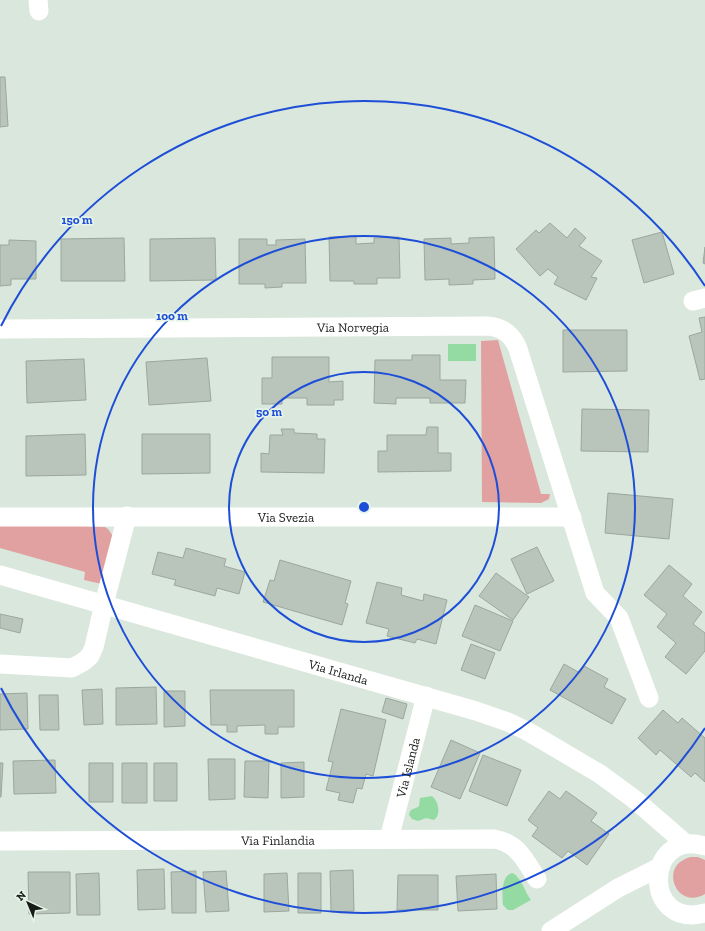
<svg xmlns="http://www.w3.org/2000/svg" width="705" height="931" viewBox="0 0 705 931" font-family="'Zilla Slab',serif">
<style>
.green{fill:#e1a1a1}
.water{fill:#93dba3}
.building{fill:#b9c5bb;stroke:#9ba79d}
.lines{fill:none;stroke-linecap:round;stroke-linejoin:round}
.minor{stroke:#fff;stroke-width:19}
.ring{fill:none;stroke:#1d4ed8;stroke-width:2}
.labels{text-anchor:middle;stroke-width:3.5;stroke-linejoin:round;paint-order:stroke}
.street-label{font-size:13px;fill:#161b17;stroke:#e7f4e9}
.centre{fill:#1d4ed8;stroke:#e7f4e9;stroke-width:2}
.ring-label{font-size:12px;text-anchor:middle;font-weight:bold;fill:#1d4ed8;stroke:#e7f4e9;stroke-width:3.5;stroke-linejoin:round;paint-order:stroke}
</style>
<rect width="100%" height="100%" fill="#dae7dc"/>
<path class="green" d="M498 340 541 494H550L549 499 541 503 482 502 481 341Z
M0 523 105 527 108 529 113 536 102 584 84 580 85 572 0 548Z
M691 857H698L705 860V894C677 911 657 865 691 857Z"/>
<path class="water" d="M448 344H476V361H448Z
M432 796C438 801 440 810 437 817L434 820 426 818 418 821 412 819 409 815C410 807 415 810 419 806L420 798Z
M513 873C523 880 524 891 531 900L513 910H508L503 905C502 896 501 874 513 873Z"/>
<path class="building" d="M0 77H5L8 126 0 127Z
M550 223 567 238 575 228 586 238 579 246 602 261 591 277 597 278 586 300 554 284 558 277 548 269 540 276 516 249 536 230 539 233Z
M662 232 674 274 644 283 632 240Z
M356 236V244L374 243V238L399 237 400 278H377V284H354V281H330L329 237Z
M494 237 495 279 473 280V284L449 285V279L425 280 424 239 451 238V244L469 243V238Z
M124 238 125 281H61V239Z
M215 238 216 280 150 281V239Z
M239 239H267V245H276V240L305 239 306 283H282V287L265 288V284H239Z
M9 240 36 241V279H11V285L0 286V245H9Z
M705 247V264L703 263Z
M705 317V379L700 380 689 336 702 332 699 318Z
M563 330H627V371L563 372Z
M412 355H440V380H466L465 403H430V398H396V404L374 403 375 360H412Z
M272 357H329V382L343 381V400H334V405H307V398H282V404H262V378H272Z
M207 358 211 401 149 405 146 362Z
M84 359 86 400 27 403 26 361Z
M582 409 649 410 648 452 581 451Z
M427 427H438V453H451V471L378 472V451H387V435H426Z
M281 429H294V433L317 434V439H325L324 473 261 472V453L269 454 270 435H283Z
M85 434 86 475 26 476V436Z
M142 434H210V473L142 474Z
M608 493 673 499 669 539 605 533Z
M537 547 554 581 527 594 511 559Z
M186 548 226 559 224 566 245 572 239 594 217 588 215 596 174 585 176 580 152 574 158 552 183 558Z
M280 560 351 581 345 603 348 604 342 625 263 602 270 580 274 581Z
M669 565 692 584 683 596 702 612 693 624 705 633V651L686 674 665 657 676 643 657 627 667 614 644 595Z
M496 573 529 597 513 620 479 596Z
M377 582 402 588 401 595 423 601 424 594 447 600 436 644 417 639 415 643 387 636 389 629 366 623Z
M475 605 513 621 500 651 462 636Z
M0 614 23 619 20 633 0 628Z
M471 644 495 653 485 679 461 670Z
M564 664 580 673 584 666 608 679 604 687 626 699 612 724 550 690Z
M156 687 157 724 116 725V688Z
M102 689 103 724 84 725 82 690Z
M210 690H294V727H278V734H265V725L237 726V732H227V725H211Z
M164 691H185V726L164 727Z
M27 693 28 729 0 730V694Z
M39 695H58L59 730H40Z
M386 698 407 704 403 719 382 712Z
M341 709 386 720 373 776 366 774 362 789 357 788 353 803 338 800 340 793 326 790 333 762 328 761Z
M663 710 678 723 682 718 705 738V782L695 773 691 777 660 750 656 755 638 738Z
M451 740 480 753 460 799 431 787Z
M483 755 521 770 507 806 469 791Z
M208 759H235V799L209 800Z
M55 760 56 793 14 794 13 761Z
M245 761H269L268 798 244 797Z
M304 762V797L281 798V763Z
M0 763H3L1 797H0Z
M89 763H113V802H89Z
M122 763H147V803H122Z
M154 763H177V801H154Z
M549 791 560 799 566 791 597 813 591 821 609 834 587 865 568 851 562 858 532 836 538 828 528 820Z
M164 869 165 909 138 910 137 870Z
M353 870 354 911 331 912 330 871Z
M196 871V913H172L171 872Z
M226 871 229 911 206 912 203 872Z
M28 872H70V913L29 914Z
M99 873 100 915H77L76 874Z
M287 873 289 911 264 912V874Z
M298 873H321V913H298Z
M496 874 497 909 458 911 456 876Z
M398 875H438V910H397Z"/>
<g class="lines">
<g class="minor">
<path d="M38 0 39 11"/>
<path d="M693 301 705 298"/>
<path id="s1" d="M0 329 488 326C503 327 513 336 518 349L595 593 619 618 649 698"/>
<path id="s2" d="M0 517H572"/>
<path id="s3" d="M0 575 476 711 508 722 527 731 600 774 634 799 686 844"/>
<path d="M0 664 72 668 83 662 90 656 94 647 104 604 127 516"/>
<path id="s4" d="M389 839 426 696"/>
<path id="s5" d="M0 841 494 839C518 843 525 860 537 879"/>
<path d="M705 846C644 828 642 930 705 913"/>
<path d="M551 931 618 888 660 867"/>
</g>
</g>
<g class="ring">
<circle cx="364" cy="507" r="135"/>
<circle cx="364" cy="507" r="271"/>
<path d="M705 728A406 406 0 0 1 1 688M1 326A406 406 0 0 1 705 286"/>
</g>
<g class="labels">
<g class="street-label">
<text dy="5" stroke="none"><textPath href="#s1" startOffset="353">Via Norvegia</textPath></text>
<text dy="5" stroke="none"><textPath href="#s2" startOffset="286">Via Svezia</textPath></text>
<text dy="5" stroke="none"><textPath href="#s3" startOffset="352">Via Irlanda</textPath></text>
<text dy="5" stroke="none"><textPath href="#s4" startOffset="74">Via Islanda</textPath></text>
<text dy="5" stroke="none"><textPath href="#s5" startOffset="278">Via Finlandia</textPath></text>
</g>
</g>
<circle cx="364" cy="507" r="6" class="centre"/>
<g class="ring-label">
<text x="77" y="224">150 m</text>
<text x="172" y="320">100 m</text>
<text x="269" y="416">50 m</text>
</g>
<g transform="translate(28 903) rotate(316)" stroke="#e7f4e9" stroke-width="3" paint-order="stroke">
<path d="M0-3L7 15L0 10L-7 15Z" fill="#161b17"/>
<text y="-6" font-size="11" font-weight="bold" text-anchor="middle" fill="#161b17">N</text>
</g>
</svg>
